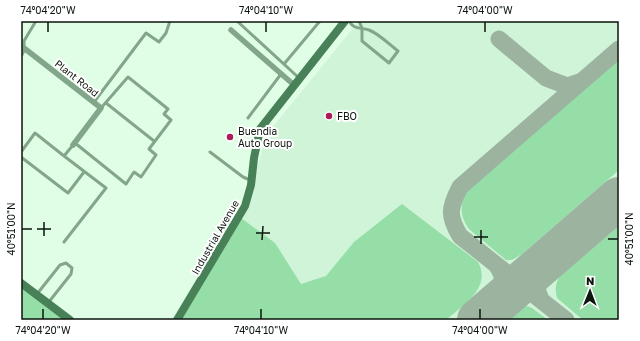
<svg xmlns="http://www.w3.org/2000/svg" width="640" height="341" viewBox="0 0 640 341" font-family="'Golos Text',sans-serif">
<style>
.built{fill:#cff4d7}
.green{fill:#95dea7}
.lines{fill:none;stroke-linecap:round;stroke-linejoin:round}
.taxiway{stroke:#9cb3a0;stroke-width:17}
.runway{stroke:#9cb3a0;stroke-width:42}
.lane{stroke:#82a68a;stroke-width:3}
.street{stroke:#82a68a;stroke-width:5.5}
.secondary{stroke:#488057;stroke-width:8}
.ticks{fill:none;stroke:#0c160e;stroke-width:1.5}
.poi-dot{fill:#a91b59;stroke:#fff;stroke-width:1.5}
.labels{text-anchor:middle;stroke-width:4;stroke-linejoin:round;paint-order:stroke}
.street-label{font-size:10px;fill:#0c160e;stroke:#fff}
.poi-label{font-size:10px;fill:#0c160e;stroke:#fff;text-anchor:start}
.neatline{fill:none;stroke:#0c160e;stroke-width:1.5}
.ticks-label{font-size:10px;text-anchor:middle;fill:#0c160e}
</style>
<rect width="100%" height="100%" fill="#e0fee6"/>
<path class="built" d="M359 21H619V320H171L248 199 267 134Z"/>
<path class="green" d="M619 59V170L522 254 512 260H506L469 229C460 217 459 204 467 191Z
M402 204 478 262C492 288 463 305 446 320H181L241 218 275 243 301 284 326 276 354 242Z
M619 226V320H583L557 298C555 290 555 283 560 276Z
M21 281 69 320H21Z
M527 306 532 308 548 320H508L521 308Z"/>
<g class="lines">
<path class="taxiway" d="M499 39 546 78 567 86 582 81
M497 266C505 278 506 289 499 303
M542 301C534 287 537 277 544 263
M566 320 460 236C448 216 449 208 460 187L619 49"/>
<path class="runway" d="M478 320 619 198"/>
<path class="lane" d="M237 21 299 78
M349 21C354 30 360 27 369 30 378 33 390 45 398 51L389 63 362 41V28L359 21
M24 48V41L36 21
M284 64 320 21
M94 102 146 33 159 42 166 33 170 21
M106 103 154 141
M248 118 281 74
M75 143 126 184 134 172 141 177 156 155 149 149 171 120 164 114 168 109 128 77 101 108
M21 152 35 133 64 156
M210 152 243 177 250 180
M21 157 68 193 84 172
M64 242 106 188 64 156 73 145
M37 294 60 265 66 263 72 268 71 274 48 303"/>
<path class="street" d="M231 30 294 85
M21 54 24 48 101 108 73 145"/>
<path class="secondary" d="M21 283 70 320
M177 320 245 206 251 185 254 158 260 129 345 21"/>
</g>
<path class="ticks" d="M48 32V22M266 32V22M485 32V22M22 229H32M37 229H51M256 233H270M44 236V222M474 237H488M608 239H618M262 240 263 226M481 244V230M43 319V309M261 319V309M480 319V309"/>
<g class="poi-dot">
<circle cx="329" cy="116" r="4"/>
<circle cx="230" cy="137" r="4"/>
</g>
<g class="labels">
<g class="street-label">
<text transform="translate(77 78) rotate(38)" y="4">Plant Road</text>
<text transform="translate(215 237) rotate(-60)" y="4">Industrial Avenue</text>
</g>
<g class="poi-label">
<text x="337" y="120">FBO</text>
<text x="238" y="135">Buendia<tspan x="238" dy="12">Auto Group</tspan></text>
</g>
</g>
<rect width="640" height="341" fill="none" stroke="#ffffff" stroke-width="44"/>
<g transform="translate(590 291) rotate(1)" stroke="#ffffff" stroke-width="3" paint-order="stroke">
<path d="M0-3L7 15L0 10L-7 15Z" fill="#0c160e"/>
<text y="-6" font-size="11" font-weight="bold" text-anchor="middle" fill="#0c160e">N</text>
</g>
<rect x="22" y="22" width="596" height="297" class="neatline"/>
<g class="ticks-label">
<text x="48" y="14">74°04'20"W</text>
<text x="266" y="14">74°04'10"W</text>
<text x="485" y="14">74°04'00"W</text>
<text transform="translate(11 229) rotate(-90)" y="4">40°51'00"N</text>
<text transform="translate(629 239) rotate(-90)" y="4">40°51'00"N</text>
<text x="43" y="334">74°04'20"W</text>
<text x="261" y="334">74°04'10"W</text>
<text x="480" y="334">74°04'00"W</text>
</g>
</svg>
